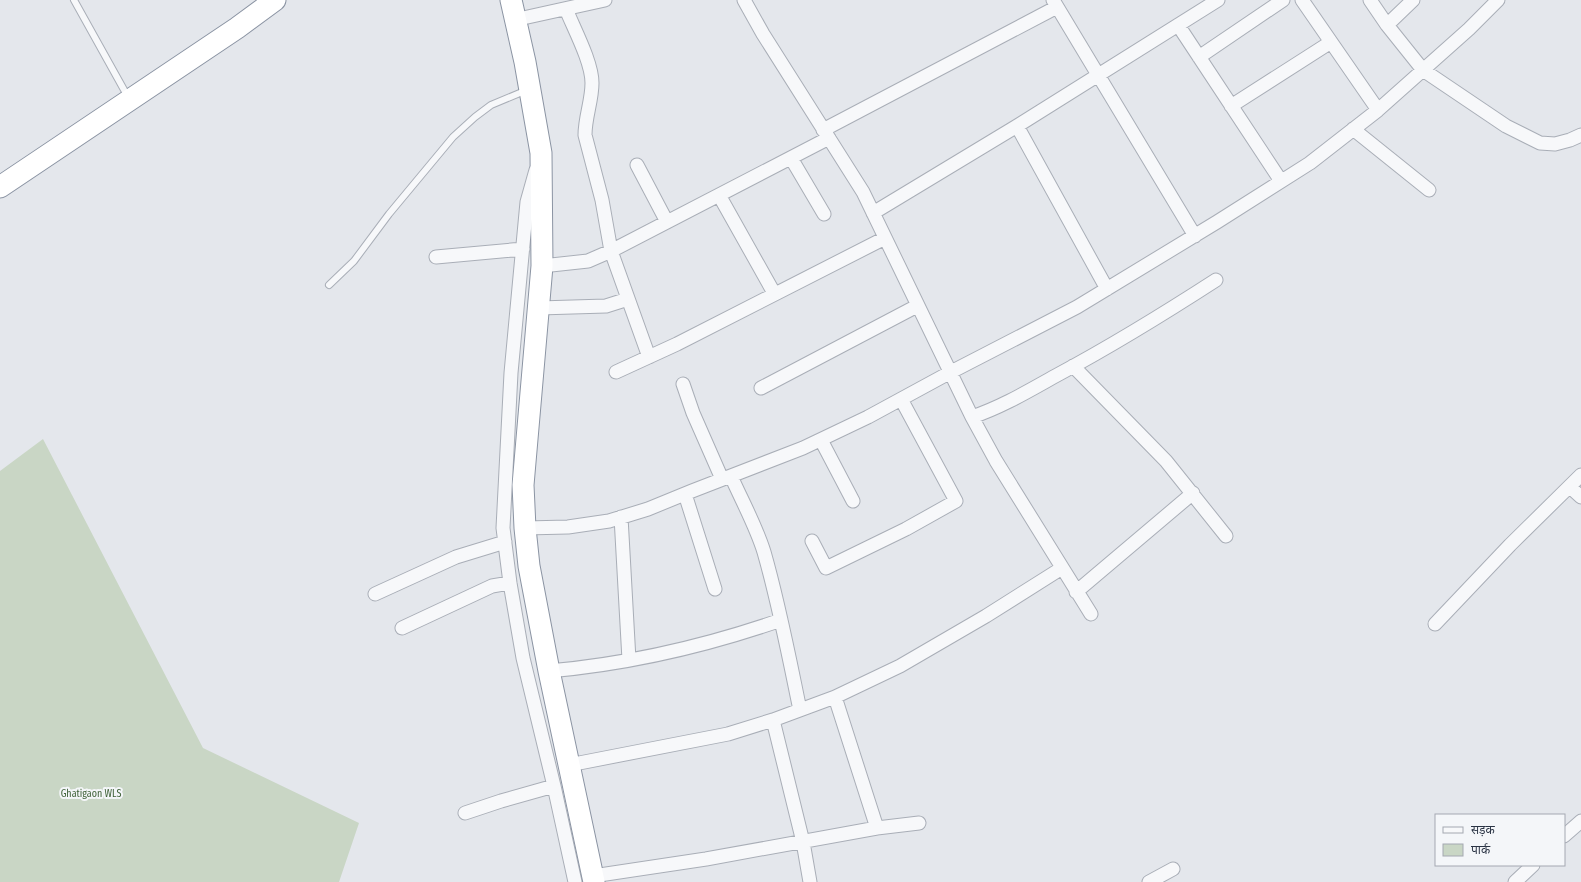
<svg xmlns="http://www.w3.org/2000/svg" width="1581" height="882" viewBox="0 0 1581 882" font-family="'Fira Sans Condensed','Noto Sans Devanagari',sans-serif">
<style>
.green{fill:#c9d6c5}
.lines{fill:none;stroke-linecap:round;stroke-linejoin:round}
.service-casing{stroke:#a9aeb7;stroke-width:8}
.minor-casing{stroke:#a9aeb7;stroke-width:15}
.trunk-casing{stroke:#8b94a3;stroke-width:23}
.service{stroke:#f7f8fa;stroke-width:6}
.minor{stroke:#f7f8fa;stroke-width:13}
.trunk{stroke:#fff;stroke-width:21}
.labels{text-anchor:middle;stroke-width:4;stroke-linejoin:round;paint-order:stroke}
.park-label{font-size:10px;fill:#3f6138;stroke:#f4f6f9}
</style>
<rect width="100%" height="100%" fill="#e4e7ec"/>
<path class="green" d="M43 439 203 748 359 823 339 882H0V471Z"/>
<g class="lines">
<g class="service-casing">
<path id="service" d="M74 0 128 97
M329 285 354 261 389 214 453 137 475 117 491 105 527 90"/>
</g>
<g class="minor-casing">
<path id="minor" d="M744 0 763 34 863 192 972 417 996 461 1091 614
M1053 0 1195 236
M1302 0 1378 110
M1370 0 1387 25 1423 70 1506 126 1540 143 1555 144 1570 140 1581 135
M566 9C574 29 592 62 592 83 592 101 585 117 585 135L602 200 611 251 649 357
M514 20 605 0
M1178 25 1281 181
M1387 25 1413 0
M1199 57 1283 0
M1231 106 1331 42
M1017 126 1107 289
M1353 129 1429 190
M823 130 1057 7
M791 158 824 214
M637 165 667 222
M536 170 527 202 511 373 503 528 510 583 523 658 554 786 575 882
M719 195 774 293
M873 213 1017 126 1218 0
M436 257 523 249
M542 266 588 261 611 251 829 138
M539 308 606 306 628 299
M1073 366 1166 461 1226 536
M616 372 677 344 885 238
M683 384 693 413 722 479
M761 388 917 306
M972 417C1004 406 1030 390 1059 374 1113 345 1165 313 1216 280
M821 440 853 501
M731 476C742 501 756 526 764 552 779 604 789 657 800 710
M1570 487 1581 497
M685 494 715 589
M621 517 629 660
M525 528 568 527 609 521 648 509 692 491 803 448 868 417 949 373 1077 307 1217 222 1310 163 1378 110 1469 29 1498 0
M812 541 826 568 906 529 956 501 901 399
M1076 592 1193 493
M375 594 456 557 505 542
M1435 624 1510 545 1581 475
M402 628 492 586 510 583
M549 671C628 664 706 646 781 620
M835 697 877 828
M773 720 803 842 810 882
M569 765 728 734 773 720 835 697 900 666 986 616 1062 568
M465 813 501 801 554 786
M1564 836 1581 821
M593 876 706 859 877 828 919 823
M1149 882 1173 869
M1515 882 1533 865"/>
</g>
<g class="trunk-casing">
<path id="trunk" d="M511 0 525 62 541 153 542 266 523 485 525 528 529 566 549 671 594 882
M0 187 237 28 275 0"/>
</g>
<use href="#service" class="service"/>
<use href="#minor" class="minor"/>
<use href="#trunk" class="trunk"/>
</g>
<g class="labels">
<g class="park-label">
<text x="91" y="797">Ghatigaon WLS</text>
</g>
</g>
<rect x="1435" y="814" width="130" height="52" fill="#f4f6f9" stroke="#a4a8b1"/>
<rect x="1443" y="827" width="20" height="6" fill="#f7f8fa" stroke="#a4a8b1"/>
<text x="1471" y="834" font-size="12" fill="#2b3445">सड़क</text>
<rect x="1443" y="844" width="20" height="12" fill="#c9d6c5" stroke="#a4a8b1"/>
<text x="1471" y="854" font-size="12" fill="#2b3445">पार्क</text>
</svg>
